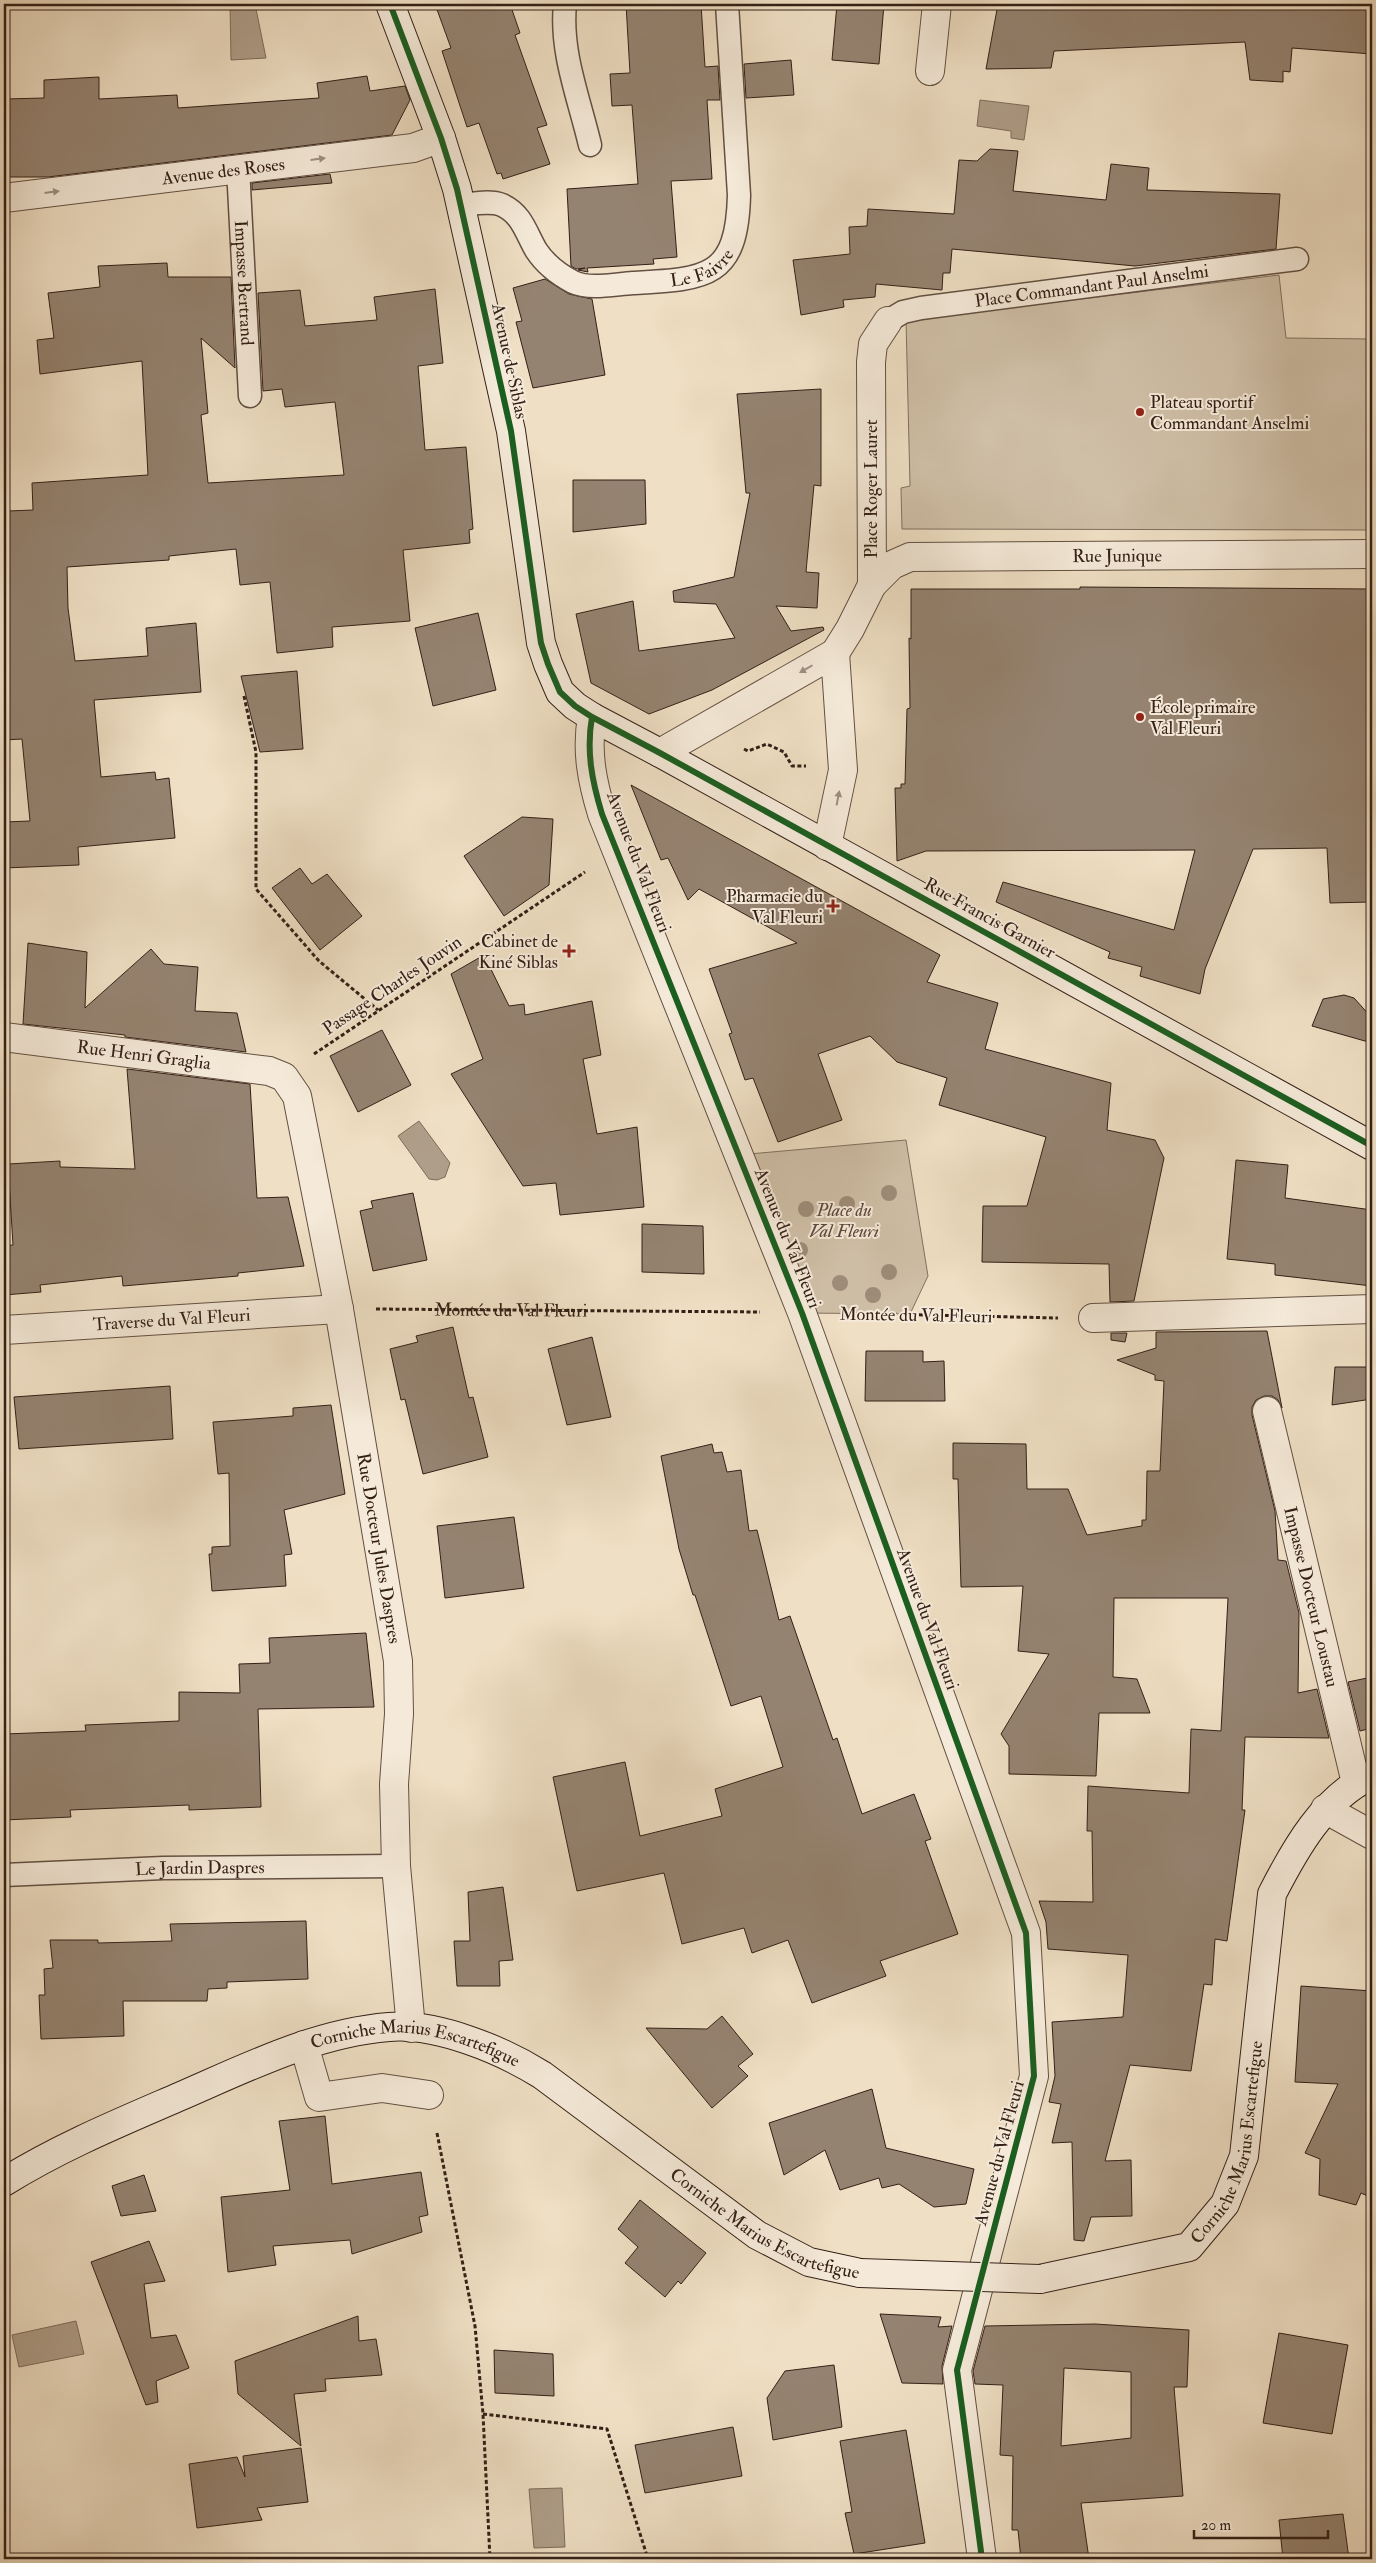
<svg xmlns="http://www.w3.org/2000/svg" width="1376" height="2563" viewBox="0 0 1376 2563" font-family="'IM FELL Double Pica',serif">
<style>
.green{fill:#cfbfa7;stroke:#82705f}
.water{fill:#af9e89;stroke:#7e6c5b}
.building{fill:#958371;stroke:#342017;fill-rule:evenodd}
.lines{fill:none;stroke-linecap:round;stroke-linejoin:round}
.lane-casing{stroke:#635042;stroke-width:25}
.street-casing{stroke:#635042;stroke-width:30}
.secondary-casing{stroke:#342017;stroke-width:30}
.path{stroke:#342017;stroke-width:3;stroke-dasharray:4 2.5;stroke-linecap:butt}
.lane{stroke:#f5ead9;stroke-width:22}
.street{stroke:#f5ead9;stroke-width:28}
.secondary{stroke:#f5ead9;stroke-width:28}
.secondary-bridge-casing{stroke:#342017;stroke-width:30;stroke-linecap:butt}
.secondary-bridge{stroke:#f5ead9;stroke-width:28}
.cycleway-casing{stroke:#f5ead9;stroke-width:9}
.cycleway{stroke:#1b5e20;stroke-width:6}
.tree{fill:#9e8c79}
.oneway{fill:#9e8f82}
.poi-dot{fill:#8f2418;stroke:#f5ead9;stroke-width:2}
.labels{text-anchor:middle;stroke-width:4;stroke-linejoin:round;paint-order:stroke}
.street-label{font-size:18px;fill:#342017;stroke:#f5ead9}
.poi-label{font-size:18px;fill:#342017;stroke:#f5ead9;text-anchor:start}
.park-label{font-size:18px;font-style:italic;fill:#5b483b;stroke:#f5ead9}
</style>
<rect width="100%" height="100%" fill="#efdfc4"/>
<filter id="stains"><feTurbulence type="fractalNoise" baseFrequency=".004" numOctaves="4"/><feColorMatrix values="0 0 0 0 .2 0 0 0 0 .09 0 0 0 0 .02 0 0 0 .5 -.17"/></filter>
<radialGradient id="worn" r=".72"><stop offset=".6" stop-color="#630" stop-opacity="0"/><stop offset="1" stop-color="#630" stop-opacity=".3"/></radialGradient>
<path class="green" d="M1279 275 1286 338 1372 339V530L902 529 901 488 910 486 906 320Z
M906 1140 928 1276 910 1314 802 1313 738 1155Z"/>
<path class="water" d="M230 4H255L266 58 231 60Z
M980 100 1029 106 1024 140 1011 138V131L977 126Z
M419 1121 450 1163 445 1177 437 1180 429 1179 398 1136Z
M76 2321 84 2354 19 2367 12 2335Z
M562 2488 565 2547 534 2548 529 2489Z"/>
<path class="building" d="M435 4H510L520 33 515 35 547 125 537 128 550 164 503 179 501 173 497 174 479 123 467 127 442 51 451 48Z
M626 4H701L705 67 718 66 720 100H707L712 179 671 181 677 257 653 259 654 264 587 268 588 272 578 270 585 268 576 269 571 266 567 189 638 184 632 105 612 106 610 74 630 73Z
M837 4H884L879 64 832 60Z
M998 4H1372V54L1292 48 1290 72 1283 71V82L1250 80 1245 42 1054 51 1051 68 986 69Z
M791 60 794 95 746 98 744 64Z
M367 76 370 91 405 86 410 100 392 135 48 177H4V99L44 98V80L99 77V99L177 95 178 108 319 98 317 83Z
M990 149 1018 151 1013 191 1106 200 1111 164 1149 168 1147 190 1280 194 1276 249 1135 266 952 249 950 273H943L942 290 876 284 875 297 843 300 844 307 801 315 793 260 850 254 849 227 867 226 868 209 954 214 959 160 977 161Z
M330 174 332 183 252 190V183Z
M167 263 168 277H231L235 368 201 338 208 413 201 415 208 483 344 475 335 402 285 407 282 389 263 391 258 293 300 290 305 326 377 320 374 297 435 289 443 363 418 366 425 450 466 447 473 529 469 530 470 543 403 550 410 621 332 627 333 647 277 653 270 582 240 585 236 549 169 556V560L67 567 68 608 75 661 148 656 146 628 196 623 201 692 94 700 101 777 155 772 156 780 169 778 175 838 78 847 79 865 4 868V822L30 821 22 739 4 740V530H9L8 511 33 510 32 483 148 475 142 361 40 374 37 340 54 338 48 293 100 287 98 266Z
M545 279 569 294 592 299 605 375 533 388 516 322 522 321 513 288Z
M821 389V486L814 485 806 572 819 573 817 608 776 606 791 631 823 627 824 630 712 690 649 714 591 683 576 614 633 601 639 651 735 638 716 604 674 602 673 591 734 577 750 493H746L737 394Z
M573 480H645L646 524 573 532Z
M1080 587 1372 589V848H1367L1370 902 1330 903 1327 848 1253 849 1205 969 1200 994 1140 976 1142 967 1108 958 1110 952 996 902 1003 882 1174 930 1195 850 926 851 897 861 895 788H901V784H905L907 709 910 708 909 638 911 639V589H1080Z
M478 613 496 690 433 706 415 628Z
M297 671 303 749 260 752 241 676Z
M631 785 940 955 927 982 998 1003 985 1049 1111 1083 1107 1130 1155 1140 1164 1158 1134 1301 1110 1302 1109 1264 982 1262 983 1206H1027L1046 1137 939 1105 947 1078 897 1062 870 1036 818 1054 842 1120 778 1142 753 1078 745 1080 729 1034 732 1033 709 969 797 943 699 889 688 900 668 858 661 860Z
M522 817 553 819 549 885 504 916 464 856Z
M300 868 312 884 327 874 362 916 320 950 272 888Z
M28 943 87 952 85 1008 151 949 164 964 198 967 195 1011 237 1013 246 1052 125 1037V1035L23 1024Z
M484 955 509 1006 524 1004 525 1015 592 1001 601 1055 583 1059 597 1134 637 1127 644 1207 560 1215 556 1183 523 1186 451 1074 483 1059 451 974Z
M1344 995 1354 998 1372 1018V1043L1312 1026 1323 999Z
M382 1030 411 1085 358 1112 330 1056Z
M127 1069 250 1084 257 1198 288 1197 304 1266 238 1273V1276L123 1286 122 1276 40 1285 41 1292 4 1295V1246L13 1245 8 1164 60 1161V1167L135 1169Z
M1236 1160 1288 1165 1285 1198 1372 1210V1286L1275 1275V1264L1227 1259Z
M413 1193 427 1260 373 1271 360 1211 373 1208 371 1201Z
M642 1224 703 1226 704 1274 642 1272Z
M453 1327 469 1398 473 1397 488 1457 423 1474 405 1399 401 1400 390 1349 418 1342 416 1336Z
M1267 1331 1282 1408 1278 1400 1272 1396H1264L1256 1400 1252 1407V1415L1275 1511 1278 1560 1286 1561 1299 1613 1298 1693 1317 1689 1329 1738 1245 1737 1242 1810H1245L1227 1941 1215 1939 1212 1985 1204 1984 1191 2071 1130 2065 1105 2161 1131 2160 1132 2216 1091 2217 1084 2241 1074 2240 1072 2142 1052 2143 1061 2104 1049 2102 1055 2076 1052 2022 1123 2017 1128 1955 1048 1949 1046 1922 1039 1901 1093 1902 1092 1831H1087L1088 1786 1189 1793 1191 1729 1221 1731 1228 1598H1114L1113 1677 1137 1679 1150 1713H1099L1096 1776 1009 1774V1746L1001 1734 1049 1654 1018 1651 1023 1586 961 1587 958 1479H953V1443L1026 1444 1027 1489H1068L1087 1535 1142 1526V1520H1146L1147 1471H1160L1164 1381 1155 1380V1375L1117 1360 1156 1348V1332Z
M1111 1333H1127L1125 1342 1111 1340Z
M592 1337 611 1417 567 1425 548 1349Z
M866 1351H923V1362L944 1361 945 1401H865Z
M1335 1367H1372V1399L1332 1405Z
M170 1386 173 1439 19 1449 14 1397Z
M331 1405 345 1494 284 1510 292 1554 284 1555 286 1586 212 1591 209 1554H212V1547L230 1546 229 1473 218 1474 213 1422 293 1416V1408Z
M712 1444 714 1453 722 1452 727 1472 741 1470 749 1531 757 1530 779 1620 790 1616 833 1740 837 1738 862 1814 914 1794 931 1839 925 1841 958 1934 880 1961 886 1976 812 2003 788 1940 752 1953 744 1928 682 1944 664 1873 577 1891 553 1777 625 1762 640 1836 722 1816 715 1789 783 1767 761 1696 731 1706 695 1595H693L679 1549 661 1456Z
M514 1517 524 1588 445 1598 437 1526Z
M366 1633 374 1707 258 1709 261 1807 189 1810V1805L70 1810 71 1817 4 1820V1734L86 1731 85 1725 179 1721V1692L240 1693 239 1664 270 1663 269 1638Z
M1372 1677V1728L1360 1731 1348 1682Z
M503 1887 513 1960 499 1961 500 1986H457L454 1941H470L468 1892Z
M306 1921 308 1979 227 1982V1988L208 1989 207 2001H123L124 2036 41 2039 39 1995H45L44 1969 53 1968 50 1940H98V1943L172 1941 170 1924Z
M1301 1986 1372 1991V2198L1361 2193 1356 2205 1319 2195 1320 2159 1305 2153 1338 2084 1295 2082Z
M722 2016 753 2054 738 2066 748 2076 712 2108 646 2028 707 2029Z
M872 2089 886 2148 974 2169 966 2204 934 2207 899 2184 882 2188 879 2178 840 2190 825 2150 784 2175 769 2123Z
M325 2116 332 2184 421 2172 428 2215 419 2217 422 2232 352 2254 350 2240 273 2246 276 2265 228 2272 221 2197 290 2190 279 2121Z
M144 2175 156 2211 121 2216 112 2186Z
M640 2200 706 2253 681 2284 678 2281 665 2297 625 2263 638 2247 618 2229Z
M149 2241 165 2281 144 2284 151 2338 176 2335 189 2368 156 2381 158 2402 146 2405 91 2262Z
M880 2314 941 2317 938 2327 952 2326 942 2366 943 2384 902 2383Z
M358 2316 359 2341 376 2339 382 2375 325 2379 326 2391 294 2394 301 2446 238 2394 235 2361Z
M1095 2324 1189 2330 1187 2387H1174L1183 2496 1081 2503 1089 2559H1021L1018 2530H1012L1013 2456 1000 2455 1003 2385 975 2384 973 2371 985 2326ZM1064 2368 1131 2372V2438L1061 2446Z
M1279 2333 1348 2345 1332 2434 1263 2423Z
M494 2350 553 2354 554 2396 495 2393Z
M834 2365 842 2427 773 2440 767 2398 785 2371Z
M733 2427 742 2476 645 2493 635 2445Z
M906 2430 925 2543 854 2554 845 2513 852 2512 840 2441Z
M301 2448 308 2502 257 2508 262 2520 197 2528 189 2464 237 2457 245 2477 243 2456Z
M1343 2514 1349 2559H1283L1279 2520Z"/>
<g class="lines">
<g class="lane-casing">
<g id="lane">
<path d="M565 4C560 52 579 98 590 145"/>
<path id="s2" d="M238 168 250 396"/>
<path id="s3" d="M460 205C473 204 490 200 502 205 522 214 526 233 536 250 545 264 558 274 573 282 590 290 615 284 633 283 707 279 737 278 739 195L727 4"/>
<path id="s4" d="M888 321 903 312 921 308 1297 259"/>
<path id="s5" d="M4 1875 163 1868 396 1866"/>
</g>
</g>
<g class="street-casing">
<g id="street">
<path d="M930 71 937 4"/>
<path id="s6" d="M4 198 413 148 441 138"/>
<path id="s7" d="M872 585 892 565 910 557 1372 554"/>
<path d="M835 653 850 629 872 585 871 362 873 344 888 321"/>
<path d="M592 717C586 751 592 781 602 814L802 1313 1026 1933 1034 2076 957 2370 982 2559"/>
<path d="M660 753 835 653 843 770 827 846"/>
<path id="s8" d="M4 1037 269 1071 284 1077 297 1096 339 1309 398 1661 399 1714 394 1784 396 1866 411 2028"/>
<path d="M1093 1318 1372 1309"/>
<path id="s9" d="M4 1330 339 1309"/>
<path id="s10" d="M1267 1411 1356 1783"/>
<path d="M1325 1809 1372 1835"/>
<path d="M304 2045 319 2097 382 2088 429 2095"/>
</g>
</g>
<g class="secondary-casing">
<g id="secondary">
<path d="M390 4 441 138 457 189 511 431 541 643 548 664 560 692 575 706 592 717 660 753 1372 1146"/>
<path id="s11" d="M4 2182C60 2147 121 2122 181 2096 248 2067 315 2033 389 2027 437 2023 502 2050 542 2075L757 2235 809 2262 860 2273"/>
<path id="s12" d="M1040 2279 1189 2247 1225 2204 1244 2156 1272 1894C1295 1849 1324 1797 1372 1775"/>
</g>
</g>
<g class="path">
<path d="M244 696 256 752V889L319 961 378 1010"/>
<path d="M744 749 748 751 767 744 784 752 792 766H806"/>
<path d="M314 1054 585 872"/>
<path id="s1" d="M376 1309 760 1312"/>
<path d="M841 1313 1058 1318"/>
<path d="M437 2133 475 2326 483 2414 490 2559"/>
<path d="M483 2414 607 2429 648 2559"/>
</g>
<use href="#lane" class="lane"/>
<use href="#street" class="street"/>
<use href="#secondary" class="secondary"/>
<g class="secondary-bridge-casing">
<path id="secondary-bridge" d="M860 2273 1040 2279"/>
</g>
<use href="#secondary-bridge" class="secondary-bridge"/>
<g class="cycleway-casing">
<path id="cycleway" d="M390 4 441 138 457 189 511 431 541 643 548 664 560 692 575 706 592 717 660 753 1372 1146
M592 717C586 751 592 781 602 814L802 1313 1026 1933 1034 2076 957 2370 982 2559"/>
</g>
<use href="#cycleway" class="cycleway"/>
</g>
<g class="tree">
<circle cx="889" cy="1193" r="8"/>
<circle cx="847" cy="1204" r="8"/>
<circle cx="806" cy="1209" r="8"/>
<circle cx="800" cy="1250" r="8"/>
<circle cx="889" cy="1272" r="8"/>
<circle cx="840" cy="1283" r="8"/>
<circle cx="873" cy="1295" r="8"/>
</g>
<defs><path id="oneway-solid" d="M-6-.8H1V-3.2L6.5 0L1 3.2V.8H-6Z" transform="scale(1.25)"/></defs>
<g class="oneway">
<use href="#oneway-solid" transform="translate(318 159) rotate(-7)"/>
<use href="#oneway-solid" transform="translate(52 192) rotate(-7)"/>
<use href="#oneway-solid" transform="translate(806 669) rotate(150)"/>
<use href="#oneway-solid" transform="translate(838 798) rotate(-79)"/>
</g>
<g class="poi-dot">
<circle cx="1140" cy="412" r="5"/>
<circle cx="1140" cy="717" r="5"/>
<path d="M830.5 898.5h5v5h5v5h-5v5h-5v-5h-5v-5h5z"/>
<path d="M566.5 943.5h5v5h5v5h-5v5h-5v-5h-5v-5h5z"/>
</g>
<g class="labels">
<g class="street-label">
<text dy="6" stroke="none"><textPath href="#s6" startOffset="221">Avenue des Roses</textPath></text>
<text dy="6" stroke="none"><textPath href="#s3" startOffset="282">Le Faivre</textPath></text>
<text dy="6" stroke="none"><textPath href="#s2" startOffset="115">Impasse Bertrand</textPath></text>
<text dy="6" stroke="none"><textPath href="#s4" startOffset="208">Place Commandant Paul Anselmi</textPath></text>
<text transform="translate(510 361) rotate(78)" y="6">Avenue de Siblas</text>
<text transform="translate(871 489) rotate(-90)" y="6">Place Roger Lauret</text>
<text dy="6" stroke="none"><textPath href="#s7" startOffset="255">Rue Junique</textPath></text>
<text transform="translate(639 862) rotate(69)" y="6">Avenue du Val Fleuri</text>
<text transform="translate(990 918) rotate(29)" y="6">Rue Francis Garnier</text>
<text transform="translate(392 985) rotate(-34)" y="6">Passage Charles Jouvin</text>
<text dy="6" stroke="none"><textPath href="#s8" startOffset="141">Rue Henri Graglia</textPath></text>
<text transform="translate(788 1238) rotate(68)" y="6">Avenue du Val Fleuri</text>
<text dy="6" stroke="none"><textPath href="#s1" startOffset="135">Montée du Val Fleuri</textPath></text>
<text transform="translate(916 1315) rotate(1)" y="6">Montée du Val Fleuri</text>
<text dy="6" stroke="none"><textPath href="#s9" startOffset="168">Traverse du Val Fleuri</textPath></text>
<text dy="6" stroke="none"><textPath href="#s8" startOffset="766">Rue Docteur Jules Daspres</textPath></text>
<text dy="6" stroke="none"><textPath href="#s10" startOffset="191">Impasse Docteur Loustau</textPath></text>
<text transform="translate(928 1619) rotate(70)" y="6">Avenue du Val Fleuri</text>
<text dy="6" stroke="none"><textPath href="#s5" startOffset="196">Le Jardin Daspres</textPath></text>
<text dy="6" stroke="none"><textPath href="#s11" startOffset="445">Corniche Marius Escartefigue</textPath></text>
<text dy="6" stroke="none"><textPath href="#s12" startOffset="268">Corniche Marius Escartefigue</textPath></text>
<text transform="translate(999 2153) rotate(-75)" y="6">Avenue du Val Fleuri</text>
<text dy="6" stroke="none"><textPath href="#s11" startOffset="850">Corniche Marius Escartefigue</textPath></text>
</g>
<g class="poi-label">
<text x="1150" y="408">Plateau sportif<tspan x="1150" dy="21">Commandant Anselmi</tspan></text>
<text x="1150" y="713">École primaire<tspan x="1150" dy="21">Val Fleuri</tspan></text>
<text x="823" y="902" text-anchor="end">Pharmacie du<tspan x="823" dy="21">Val Fleuri</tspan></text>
<text x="558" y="947" text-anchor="end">Cabinet de<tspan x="558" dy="21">Kiné Siblas</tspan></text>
</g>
<g class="park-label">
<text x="844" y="1216">Place du<tspan x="844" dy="21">Val Fleuri</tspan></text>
</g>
</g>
<rect width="1376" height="2563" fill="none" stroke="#efdfc4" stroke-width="20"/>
<rect x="5" y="5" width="1366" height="2553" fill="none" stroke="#342017" stroke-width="2.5"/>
<rect x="10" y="10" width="1356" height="2543" fill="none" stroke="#342017"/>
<path d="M1194 2530v8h134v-8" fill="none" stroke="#342017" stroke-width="2.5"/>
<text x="1201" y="2530" font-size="15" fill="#342017" stroke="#f5ead9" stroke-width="4" paint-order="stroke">20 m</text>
<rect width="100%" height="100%" filter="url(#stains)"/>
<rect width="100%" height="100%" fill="url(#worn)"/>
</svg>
